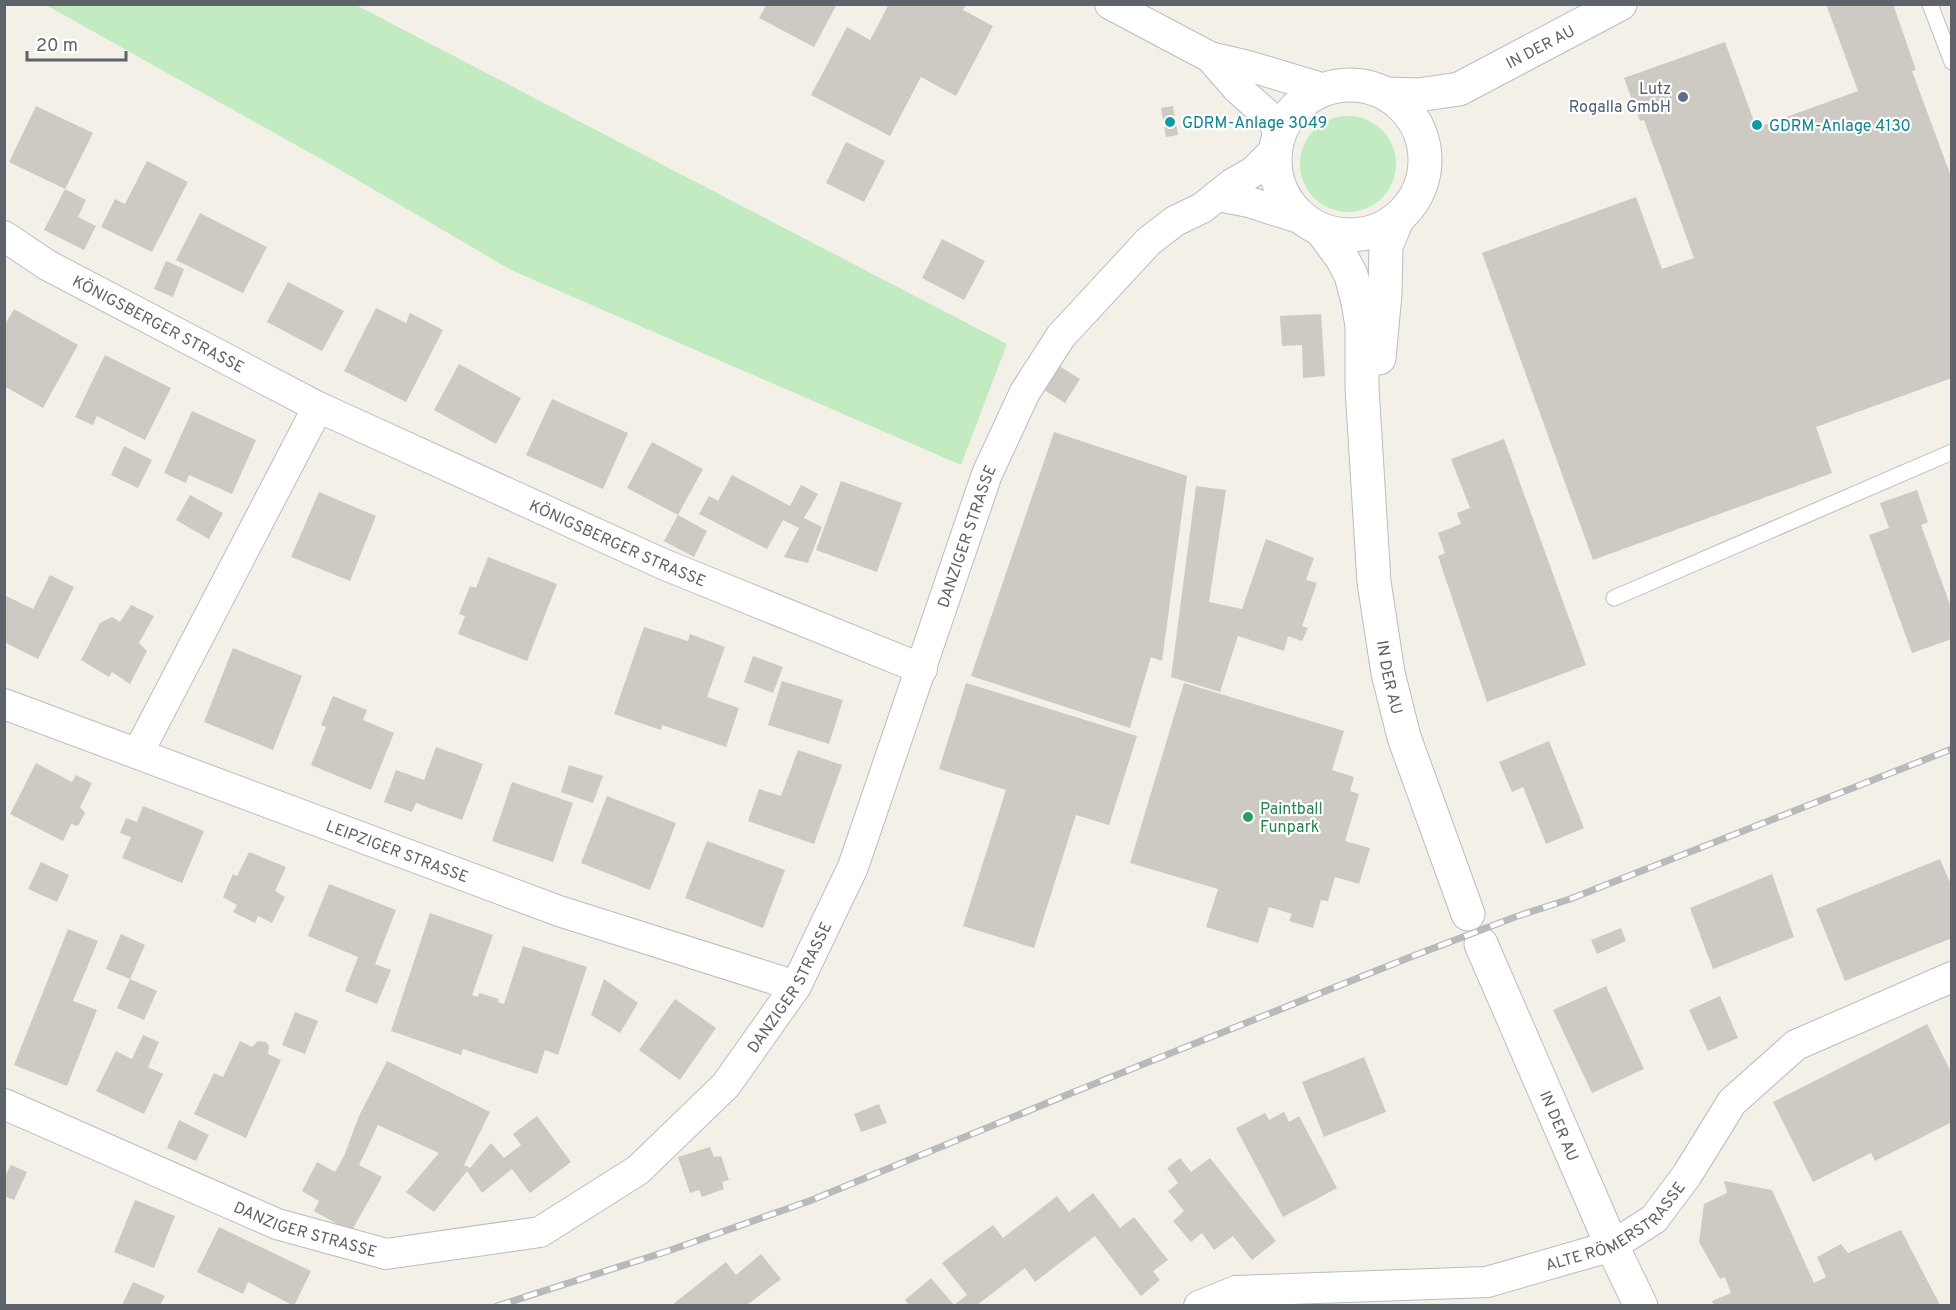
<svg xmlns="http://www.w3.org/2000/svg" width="1956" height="1310" viewBox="0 0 1956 1310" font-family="Overpass,sans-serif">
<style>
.green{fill:#c2ebc2}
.building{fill:#cdcac4}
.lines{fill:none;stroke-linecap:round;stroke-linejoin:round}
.service-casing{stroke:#b9bdc2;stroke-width:17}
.minor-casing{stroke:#b9bdc2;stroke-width:32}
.tertiary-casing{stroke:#b9bdc2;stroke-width:35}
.service{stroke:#fff;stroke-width:15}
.minor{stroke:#fff;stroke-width:30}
.tertiary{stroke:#fff;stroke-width:33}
.rail-casing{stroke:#b8b9ba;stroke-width:7}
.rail{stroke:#fff;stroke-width:4.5;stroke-dasharray:14;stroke-linecap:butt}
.service-dot{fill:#5c6f8a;stroke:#fff;stroke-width:2}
.culture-dot{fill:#0f9aa8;stroke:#fff;stroke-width:2}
.leisure-dot{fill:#2e9e5b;stroke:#fff;stroke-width:2}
.labels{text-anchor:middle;stroke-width:4.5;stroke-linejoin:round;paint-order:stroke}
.street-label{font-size:16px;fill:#5e6369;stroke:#fff}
.service-label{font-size:16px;fill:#4e5e75;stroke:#fff;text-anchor:end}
.culture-label{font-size:16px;fill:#0d838f;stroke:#fff;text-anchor:start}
.leisure-label{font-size:16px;fill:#27864d;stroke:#fff;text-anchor:start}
</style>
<rect width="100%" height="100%" fill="#f2f0e7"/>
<path class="green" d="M46 5H356L1007 344 961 465 511 270 337 168Z
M1300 164a48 48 0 1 1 96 0a48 48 0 1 1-96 0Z"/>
<path class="building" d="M767 4H837L814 47 759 18Z
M889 4H966L963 10 993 26 956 96 921 77 890 136 811 95 847 27 870 40Z
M1826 4H1893L1916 70 1912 71 1952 179V378L1816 427 1832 473 1593 560 1482 253 1636 197 1662 269 1694 258 1644 120 1640 121 1624 78 1725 42 1755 124 1758 123 1759 127 1858 91Z
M36 106 93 133 65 189 9 162Z
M1173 106 1178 135 1166 137 1161 108Z
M846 142 885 161 864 202 826 183Z
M147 161 188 182 152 252 101 227 115 199 125 204Z
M65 189 86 200 78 217 96 226 84 250 44 230Z
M200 213 267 247 243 293 176 260Z
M942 239 985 261 964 300 922 278Z
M166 261 184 269 173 297 154 289Z
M288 282 344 311 322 351 267 322Z
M376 308 406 323 410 313 443 330 406 402 344 371Z
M14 309 78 345 43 408 4 386V326Z
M1321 314 1325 376 1303 378 1302 345 1282 346 1280 316Z
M105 355 171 388 145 440 97 416 93 425 75 417Z
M459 364 521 398 496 444 434 410Z
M1056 364 1080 379 1065 403 1041 388Z
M552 399 628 433 603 489 526 455Z
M192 411 256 440 232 494 189 475 186 483 164 473Z
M1054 432 1187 476 1162 661 1151 657 1130 728 971 676Z
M1504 439 1586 665 1487 702 1438 556 1445 553 1438 533 1461 524 1457 513 1470 508 1451 459Z
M652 442 703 469 678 515 707 531 694 557 664 541 678 515 627 488Z
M124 446 152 460 138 488 111 475Z
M732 475 790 506 801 485 818 494 804 518 822 527 808 563 784 557 799 528 783 520 767 549 699 514 709 496 718 501Z
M841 481 902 503 877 572 816 550Z
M1196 486 1226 490 1209 602 1242 609 1266 539 1314 558 1306 580 1317 583 1302 626 1308 628 1302 641 1288 636 1284 651 1238 636 1220 692 1171 677Z
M1917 490 1928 522 1921 525 1952 610V639L1912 653 1869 535 1889 528 1880 503Z
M319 492 376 516 350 581 291 557Z
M190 495 223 513 209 539 176 520Z
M488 557 557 584 527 661 458 634 465 616 459 614 470 586 476 588Z
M50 575 74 587 38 659 4 642V595L33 609Z
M131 605 154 616 139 643 147 651 130 684 112 672 109 677 81 660 100 623 112 617 120 622Z
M644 627 688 641 690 634 725 647 707 697 739 708 726 747 662 725 661 730 614 714Z
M233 648 302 676 273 750 204 722Z
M753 656 783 667 773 693 744 682Z
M782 681 843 700 829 744 768 725Z
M966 683 1137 736 1109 825 1076 815 1034 948 963 926 1006 790 939 769Z
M1184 683 1344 731 1332 770 1354 777 1350 791 1359 794 1345 841 1370 848 1359 884 1335 877 1328 901 1321 900 1313 928 1289 921 1292 914 1269 907 1258 943 1206 927 1218 889 1130 863Z
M333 696 367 710 363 720 394 733 371 790 311 765 326 727 321 725Z
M1549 741 1584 828 1546 844 1523 787 1512 792 1499 762Z
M436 747 483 764 462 820 416 803 412 812 384 802 396 770 424 780Z
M798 750 842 765 814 844 748 821 759 789 781 796Z
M36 763 72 782 76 775 92 783 80 807 85 813 78 826 71 824 63 841 10 814Z
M569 765 603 776 593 803 561 792Z
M512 782 573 803 553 862 492 841Z
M607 796 676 823 650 890 581 863Z
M143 806 204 831 182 883 122 858 131 837 120 833 126 818 137 822Z
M707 841 785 870 763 928 685 898Z
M249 852 286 867 275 891 285 897 272 923 258 916 255 923 233 912 237 905 223 897 233 874 237 876Z
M1940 859 1952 887V938L1845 981 1816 909Z
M41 862 69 875 57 902 28 889Z
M1772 874 1794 937 1713 969 1690 908Z
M329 884 396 910 375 964 391 970 377 1004 345 991 358 957 308 936Z
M430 913 493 935 472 995 478 997 479 993 499 999 498 1002 504 1004 523 946 587 967 558 1055 545 1050 537 1074 463 1049 461 1055 391 1031Z
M1621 928 1626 941 1597 954 1591 940Z
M68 929 98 941 73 1001 97 1010 67 1086 14 1065Z
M121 934 145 945 130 979 106 969Z
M130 979 157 991 144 1020 117 1008Z
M604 979 638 1003 620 1033 591 1015Z
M1606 986 1644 1069 1592 1093 1553 1010Z
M1720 996 1738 1038 1708 1051 1689 1010Z
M675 999 716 1028 680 1080 639 1050Z
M295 1012 318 1021 305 1054 282 1045Z
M1927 1024 1952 1074V1122L1875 1161 1871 1153 1813 1182 1773 1102Z
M143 1035 159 1042 148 1067 163 1074 144 1114 96 1091 116 1051 132 1059Z
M240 1041 252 1047 258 1041 266 1042 269 1046 268 1054 281 1060 246 1138 194 1114 214 1073 223 1077Z
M1364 1057 1386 1112 1324 1137 1302 1082Z
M387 1061 490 1112 464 1165 470 1168 491 1143 504 1158 521 1145 513 1134 537 1116 571 1162 530 1193 512 1169 482 1193 467 1171 434 1212 406 1192 439 1153 378 1125 359 1165 382 1177 351 1232 314 1211 319 1201 302 1191 317 1162 335 1172 344 1156 359 1116Z
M879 1104 887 1123 861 1132 854 1114Z
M1284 1112 1289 1122 1299 1116 1337 1188 1283 1217 1236 1128 1265 1113 1269 1120Z
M179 1120 209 1135 196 1161 167 1148Z
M710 1147 714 1157 721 1156 729 1180 722 1182 724 1189 702 1197 699 1190 690 1193 678 1157Z
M1180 1158 1191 1172 1210 1158 1276 1241 1252 1260 1233 1236 1214 1250 1202 1233 1191 1242 1173 1221 1184 1211 1168 1191 1178 1183 1167 1168Z
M11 1165 27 1172 14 1200 4 1196V1178Z
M1724 1181 1772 1190 1814 1283 1826 1277 1817 1257 1841 1244 1848 1253 1901 1230 1940 1305H1714L1712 1301 1731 1293 1725 1277 1720 1279 1699 1242 1704 1204 1727 1193Z
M1093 1193 1120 1228 1134 1217 1168 1260 1153 1271 1160 1280 1141 1296 1095 1236 1035 1282 1025 1268 977 1305H909L905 1300 931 1278 954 1305 967 1295 942 1263 993 1225 1003 1238 1057 1196 1069 1212Z
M135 1200 175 1216 154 1268 114 1252Z
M219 1227 311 1271 294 1306 248 1282 243 1294 197 1272Z
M761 1254 781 1279 747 1305H672L726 1262 736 1275Z
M133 1282 165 1296 160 1305H122Z"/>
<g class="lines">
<g class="service-casing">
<path id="service" d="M1930 4 1952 62
M1614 598 1952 452"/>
</g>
<g class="minor-casing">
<g id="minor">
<path d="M1110 4 1210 57 1245 65 1325 89"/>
<path d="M1210 57 1237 88 1273 120 1279 134"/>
<path d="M1218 196 1249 202 1302 219"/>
<path id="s1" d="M4 236 47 265 318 407 663 564 922 669"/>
<path id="s2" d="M4 704 559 911 796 986"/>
<path d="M138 753 318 407"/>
<path id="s3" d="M4 1104 277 1224 386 1254 540 1232 638 1170 726 1085 796 986 853 867 987 474 1025 392 1061 336 1149 241 1175 221 1202 208 1232 184 1253 172 1275 150"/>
<path id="s4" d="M1199 1306 1236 1291 1487 1282 1612 1246 1654 1219 1687 1175 1732 1102 1796 1045 1952 977"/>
</g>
</g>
<g class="tertiary-casing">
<g id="tertiary">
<circle cx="1350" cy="160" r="75"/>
<path id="s5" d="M1387 94 1418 95 1459 89 1620 4"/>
<path id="s6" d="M1322 231 1342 258 1351 275 1358 302 1362 326V388L1374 582 1388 673 1404 737 1468 914"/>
<path d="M1379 358 1385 294 1386 246 1397 220"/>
<path id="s7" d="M1481 944 1612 1246 1641 1306"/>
</g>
</g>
<use href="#service" class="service"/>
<use href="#minor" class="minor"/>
<use href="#tertiary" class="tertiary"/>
<g class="rail-casing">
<path id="rail" d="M497 1306 668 1251 812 1200 1069 1094 1408 958 1515 917 1570 899 1952 749"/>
</g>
<use href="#rail" class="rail"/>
</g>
<circle class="service-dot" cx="1683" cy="97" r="6"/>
<g class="culture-dot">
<circle cx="1170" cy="122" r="6"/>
<circle cx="1757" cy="125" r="6"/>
</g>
<circle class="leisure-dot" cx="1248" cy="817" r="6"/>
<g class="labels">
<g class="street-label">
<text dy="6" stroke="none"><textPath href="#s5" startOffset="164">IN DER AU</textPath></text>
<text dy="6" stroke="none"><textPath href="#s1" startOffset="178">KÖNIGSBERGER STRASSE</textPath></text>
<text dy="6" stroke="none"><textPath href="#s3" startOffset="1408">DANZIGER STRASSE</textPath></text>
<text dy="6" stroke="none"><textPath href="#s1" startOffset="687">KÖNIGSBERGER STRASSE</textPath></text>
<text dy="6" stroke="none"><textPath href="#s6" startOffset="458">IN DER AU</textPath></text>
<text dy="6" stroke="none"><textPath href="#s2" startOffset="420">LEIPZIGER STRASSE</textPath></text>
<text dy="6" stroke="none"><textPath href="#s3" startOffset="922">DANZIGER STRASSE</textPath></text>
<text dy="6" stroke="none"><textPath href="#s7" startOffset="198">IN DER AU</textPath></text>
<text dy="6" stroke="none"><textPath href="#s4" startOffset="434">ALTE RÖMERSTRASSE</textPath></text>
<text dy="6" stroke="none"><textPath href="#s3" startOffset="327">DANZIGER STRASSE</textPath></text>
</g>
<g class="service-label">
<text x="1671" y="94">Lutz<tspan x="1671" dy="18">Rogalla GmbH</tspan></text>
</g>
<g class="culture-label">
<text x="1182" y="128">GDRM-Anlage 3049</text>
<text x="1769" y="131">GDRM-Anlage 4130</text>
</g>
<g class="leisure-label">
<text x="1260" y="814">Paintball<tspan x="1260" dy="18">Funpark</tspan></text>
</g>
</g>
<rect width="1956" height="1310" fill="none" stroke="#5e6369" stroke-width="12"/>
<path d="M27 51v9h99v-9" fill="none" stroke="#5e6369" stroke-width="3"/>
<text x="36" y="51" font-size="18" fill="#5e6369" stroke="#ffffff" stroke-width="4.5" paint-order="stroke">20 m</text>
</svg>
